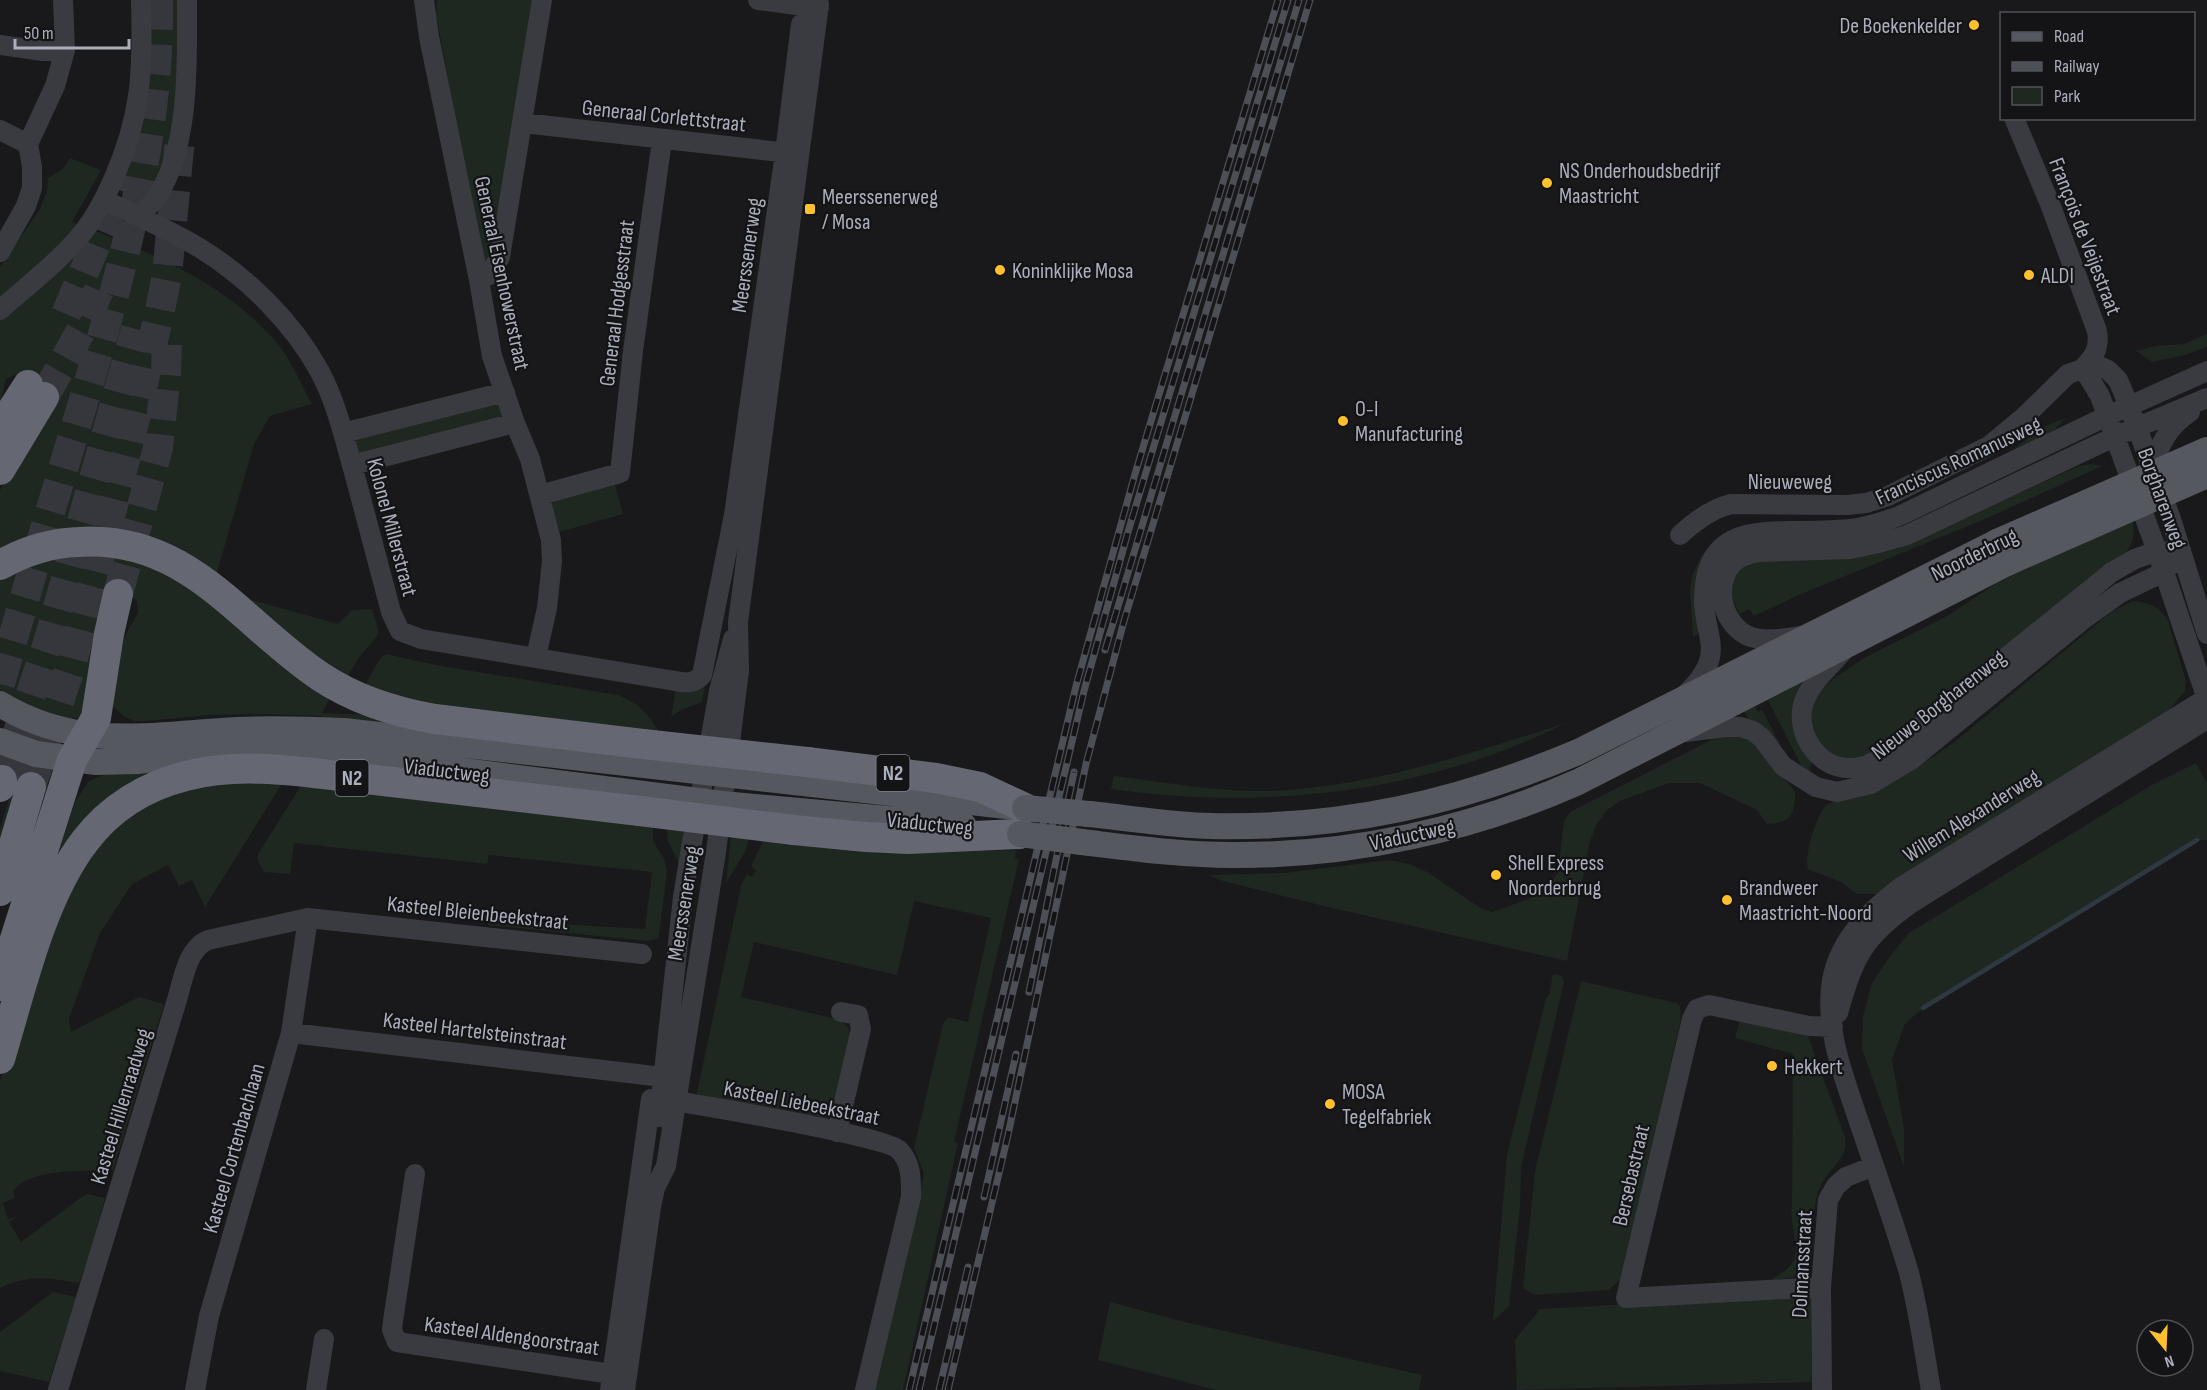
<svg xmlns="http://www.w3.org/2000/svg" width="2207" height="1390" viewBox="0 0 2207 1390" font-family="'Sofia Sans Condensed',sans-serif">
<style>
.green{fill:#1e2720}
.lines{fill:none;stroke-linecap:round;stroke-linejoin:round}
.stream{stroke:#2e3841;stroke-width:4.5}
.highway-tunnel{stroke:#36373c;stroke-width:30;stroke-dasharray:30 15;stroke-linecap:butt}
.minor{stroke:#3a3b41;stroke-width:20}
.major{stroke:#565860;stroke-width:26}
.highway{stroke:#656872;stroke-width:30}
.rail-casing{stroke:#4d4f56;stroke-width:7}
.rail{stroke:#141417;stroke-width:4.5;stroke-dasharray:14;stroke-linecap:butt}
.major-bridge{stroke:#565860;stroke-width:26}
.highway-bridge{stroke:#656872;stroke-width:30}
.poi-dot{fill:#ffc02e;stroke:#141417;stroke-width:2}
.labels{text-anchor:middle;stroke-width:4.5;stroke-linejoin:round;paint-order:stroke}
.shield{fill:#141417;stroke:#7e808a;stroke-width:1.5}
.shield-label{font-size:21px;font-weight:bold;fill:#abafbc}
.poi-label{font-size:22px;fill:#abafbc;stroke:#141417;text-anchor:start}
.street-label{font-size:22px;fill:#abafbc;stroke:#141417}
</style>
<rect width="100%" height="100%" fill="#19191c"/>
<path class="green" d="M146 0H183L177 126 150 194 139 199 126 191 122 181Z
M437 0H535L495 251 483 269 436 14Z
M70 158 101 170 72 222C144 249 226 282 277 343 291 359 301 385 312 404L270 416 254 444 214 583 171 554 0 557V490L57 399 15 375 6 379 0 405V267L40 209 47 191 48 178 63 169Z
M2207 334V347L2185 355 2152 362 2136 351 2155 346 2184 344Z
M502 396 508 421 360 459 353 433Z
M2066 418 2048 437 1919 503 1886 518 1852 526 1746 530 1728 536 1711 550 1700 571 1698 601 1702 632 1693 637 1690 592 1692 576 1702 555 1719 538 1745 528 1831 524 1884 514 1917 500 2001 456 2013 450 2040 428Z
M2090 464 2102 466 1983 520 1801 594 1754 616 1749 609 1740 614C1729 594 1729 585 1740 565L1979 511 2079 466Z
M615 484 623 514 559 532 551 502Z
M2132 520C2137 536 2131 547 2121 559L1874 755 1846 760 1828 753 1812 732 1811 704 1819 692 1833 679 1864 658 1949 615 1998 582Z
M110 554 181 578 331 696 322 713 377 715 472 734 348 722 320 716 261 714 210 715 146 721H135L125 717 114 707 108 695 115 662 123 639 138 613 137 601 131 596 81 717 61 721 0 693V578L59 555Z
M252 600 338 624 352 610 372 609 378 629V635L360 656 344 682 245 604Z
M2133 601C2149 603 2160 606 2168 621L2186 681 2185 691 2166 714 1880 894H1857L1841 882 1808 869C1804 854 1816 817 1826 805L1896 775 1933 757 1952 744 2111 612Z
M386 654 436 665 618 695C638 702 650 715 660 734L452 716 363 688 381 657Z
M706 679 702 702 681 710 671 717 676 689Z
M1800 683 1803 688 1812 761 1809 773H1805L1768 700Z
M1755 706 1758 712 1762 710 1784 752 1750 721 1744 711Z
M1566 723C1427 793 1264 811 1111 789L1114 776C1164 782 1217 792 1268 791 1366 788 1473 753 1566 723Z
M1738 735 1755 742 1795 792C1796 814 1789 824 1767 824L1757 810 1700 783H1669L1620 801 1606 811 1597 824 1590 841 1567 961 1332 908 1223 881 1208 875 1285 873 1390 860 1412 865 1427 872 1482 909 1493 912 1531 898 1543 890 1558 873 1564 821 1570 812 1715 738Z
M0 753 26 764 19 783 0 865V828L10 796 0 777Z
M2196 763 2207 784V840H2197L1923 1008 1905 1024 1892 1060 1904 1129V1167L1862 1049 1863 1016 1872 983 1890 956 1909 933 2150 786Z
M171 772 44 894 75 802 89 781 108 773Z
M283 782 205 907 192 880 179 886 168 865 132 884 100 933 69 1019 71 1032 139 997 164 1004 113 1170C85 1172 31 1167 13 1191L15 1198 3 1203 8 1219 17 1217 9 1222 21 1242 83 1196 88 1194 105 1198 90 1253 79 1283C46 1278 32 1274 0 1288V1081L37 971 72 877 122 818 188 785Z
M302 784 653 827V841L664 859 667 871 659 935 657 939 647 941 488 925V920L645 929 652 872 489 855 487 864 294 843 290 874 264 872 258 861V854Z
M667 827 683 829V861L680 866 668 841Z
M731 835 750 836 745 852 726 883Z
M765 838 932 852 1016 850 1015 858 1019 859 954 1142 958 1143 903 1390H872L924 1174 914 1148 943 1024 948 1017 968 1022 991 918 914 901 897 975 754 942 741 997 836 1019C845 1023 849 1027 851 1037L830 1118 826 1121 696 1097 741 886 747 874 752 877 756 871 751 866Z
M1553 974 1562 976 1564 982 1521 1167 1520 1207 1509 1306 1493 1321 1507 1155 1546 998 1549 995Z
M1581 981 1676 1003 1680 1006 1681 1019 1621 1279 1609 1290 1535 1295 1523 1288 1535 1172Z
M1740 1020 1808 1036 1845 1137C1849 1159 1830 1167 1821 1185 1812 1204 1813 1227 1812 1248 1811 1253 1812 1262 1810 1266 1803 1279 1784 1278 1772 1280 1777 1274 1783 1274 1788 1268 1805 1252 1788 1226 1792 1206L1793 1054 1735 1038Z
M53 1292 76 1297 49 1382 0 1371V1332Z
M1811 1294V1382L1517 1390 1515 1340 1540 1309Z
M1110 1302 1185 1322 1422 1375 1419 1390H1217L1098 1360Z"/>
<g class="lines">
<path class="stream" d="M1923 1008 2197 840"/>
<path class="highway-tunnel" d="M66 314 125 176
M44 397 83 327 99 290
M118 594 158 448 166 374 167 341
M0 684C27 588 56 492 85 396 123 268 160 135 158 0
M2 780 48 643 136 329
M31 787 72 662 129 444 159 315 167 275 180 138"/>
<path class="minor" d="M424 0 429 37 479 280 492 356 515 423 530 459 551 540 552 561 547 608 536 657
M758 0 819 8
M0 45 43 51 65 50
M2014 118 2050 204 2097 331C2100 348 2094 357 2083 368
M523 123 798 154
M0 130 28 144
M104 200C135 215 168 229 198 247 246 276 293 322 320 372 337 404 345 441 355 476 367 521 379 566 391 612L400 631 421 639 669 680C682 682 693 686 702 675L734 515 785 153 801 24 819 8
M137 216C143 211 150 206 154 200 191 152 187 58 187 0
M0 252 26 206 32 188V167L28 144 55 86 65 50 63 0
M479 280 489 275 500 257 542 0
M0 310C28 285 60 261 84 231 96 216 105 198 113 180 142 115 143 70 141 0
M2083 368 2100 396 2157 551 2207 699
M343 433 505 392
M352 465 515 423
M2153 468C2159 444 2169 426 2190 412
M540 495 620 473 633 351 662 140
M1680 535C1695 521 1711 509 1731 504L1847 505 1866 503 1888 496 1989 446 2024 417 2068 374 2089 367H2101L2108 370 2118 380 2129 406 2171 519 2207 634
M1802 636C1785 638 1767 642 1751 637 1723 627 1712 585 1733 563 1739 556 1749 554 1758 552L1850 549 1879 543 1907 535 2114 437 2207 398
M1845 649C1831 666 1809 683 1803 705 1796 734 1818 768 1849 768 1862 769 1873 763 1884 756L2112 572 2135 559 2157 551 2181 552
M1685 695C1733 649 1698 636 1705 585 1711 534 1748 532 1790 531 1810 531 1830 531 1850 529 1867 527 1883 522 1899 516L2107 416 2207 371
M1685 732 1726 727H1741L1753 731 1762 738 1783 766 1816 787 1837 792 1871 784 1911 760 2085 618 2120 593 2164 572 2181 552
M1838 1013C1855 954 1863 938 1913 902L2207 719
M291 1033 654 1076
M662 1099C694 1104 886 1136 899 1150 912 1163 911 1181 911 1197L865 1390
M659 1117 683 897 691 848 719 691 733 639
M837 1132 861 1029 858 1015 841 1012
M415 1174 393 1321 392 1330 397 1342 625 1376
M1821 1287 1626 1298 1692 1019 1697 1009 1709 1005 1809 1026 1833 1027
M58 1390 176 1003C183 982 186 949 208 940L308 918 642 954
M195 1390 209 1316 291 1033 308 918
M316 1390 324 1339
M610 1390 651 1099
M625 1390 651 1207 655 1188 666 1166 716 852 739 671 738 622 819 4
M1822 1390 1821 1287 1828 1200 1836 1186 1846 1177 1874 1166
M1931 1390C1924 1351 1919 1312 1909 1273 1894 1222 1876 1172 1859 1122 1844 1077 1824 1028 1832 980 1840 938 1869 912 1901 887L2207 698"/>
<path class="major" d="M0 704C79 752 152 734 238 730 273 728 309 730 344 731L1015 807
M0 741 36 754 96 762 137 761 228 751 254 750 331 754 722 804 964 826
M1089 814C1129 818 1170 825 1211 826 1343 829 1457 803 1578 752L1997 542
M1082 842C1132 848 1182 855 1232 855 1351 856 1470 830 1578 782L2007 563"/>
<path class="highway" d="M0 429 28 385
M0 470 44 397
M0 565C23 552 51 543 78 542 189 535 239 622 321 677 356 700 394 712 435 719L643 744
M807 762 936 778 980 787 1025 808
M0 787 2 780
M794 830 866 837 908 839 1020 834
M0 891 31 787
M0 986 72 760 96 718 109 634 118 594
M0 1059C21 990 41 898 85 841 110 808 146 786 186 776 246 760 314 774 375 780 463 790 552 801 640 811"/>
<g class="rail-casing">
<path id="rail" d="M1105 650 1299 0
M1029 992 1074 772
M984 1197 1016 1054
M909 1390 1076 686 1135 474 1278 0
M919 1390 1084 691 1128 532 1288 0
M939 1390 968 1267
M948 1390 1008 1135 1086 764 1124 621 1310 0"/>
</g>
<use href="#rail" class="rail"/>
<path class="major-bridge" d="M1997 542 2207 450
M2007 563 2207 475
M1025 808 1089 814
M1020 834 1082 842"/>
<path class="highway-bridge" d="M643 744 807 762
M640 811 794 830"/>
</g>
<g class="poi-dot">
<circle cx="1974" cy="25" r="6"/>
<circle cx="1547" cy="183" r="6"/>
<rect x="804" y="203" width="12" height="12" rx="3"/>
<circle cx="1000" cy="270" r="6"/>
<circle cx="2029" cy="275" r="6"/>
<circle cx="1343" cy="421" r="6"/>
<circle cx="1496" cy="875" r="6"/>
<circle cx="1727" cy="900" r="6"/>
<circle cx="1772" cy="1066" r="6"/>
<circle cx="1330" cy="1104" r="6"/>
</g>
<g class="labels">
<g class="shield">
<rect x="876.5" y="755" width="33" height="36" rx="4.5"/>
<rect x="335.5" y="760" width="33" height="36" rx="4.5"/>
</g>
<g class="shield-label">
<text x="893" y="780">N2</text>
<text x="352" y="785">N2</text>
</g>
<g class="poi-label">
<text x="1962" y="33" text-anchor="end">De Boekenkelder</text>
<text x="1559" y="178">NS Onderhoudsbedrijf<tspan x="1559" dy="25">Maastricht</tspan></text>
<text x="822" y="204">Meerssenerweg<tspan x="822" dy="25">/ Mosa</tspan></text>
<text x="1012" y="278">Koninklijke Mosa</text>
<text x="2041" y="283">ALDI</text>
<text x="1355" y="416">O-I<tspan x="1355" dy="25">Manufacturing</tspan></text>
<text x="1508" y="870">Shell Express<tspan x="1508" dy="25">Noorderbrug</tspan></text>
<text x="1739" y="895">Brandweer<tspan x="1739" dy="25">Maastricht-Noord</tspan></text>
<text x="1784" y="1074">Hekkert</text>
<text x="1342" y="1099">MOSA<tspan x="1342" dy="25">Tegelfabriek</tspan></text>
</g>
<g class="street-label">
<text transform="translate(664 115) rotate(6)" y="8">Generaal Corlettstraat</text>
<text transform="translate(2086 236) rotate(69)" y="8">François de Veijestraat</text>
<text transform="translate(746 255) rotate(-82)" y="8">Meerssenerweg</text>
<text transform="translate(503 273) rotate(78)" y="8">Generaal Eisenhowerstraat</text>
<text transform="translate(616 303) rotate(-83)" y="8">Generaal Hodgesstraat</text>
<text transform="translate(1958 460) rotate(-25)" y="8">Franciscus Romanusweg</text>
<text x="1790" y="489">Nieuweweg</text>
<text transform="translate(2163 498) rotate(70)" y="8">Borgharenweg</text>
<text transform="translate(393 527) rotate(75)" y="8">Kolonel Millerstraat</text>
<text transform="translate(1974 554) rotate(-26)" y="8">Noorderbrug</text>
<text transform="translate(1938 704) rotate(-38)" y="8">Nieuwe Borgharenweg</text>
<text transform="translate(447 770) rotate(7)" y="8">Viaductweg</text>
<text transform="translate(1971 815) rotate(-32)" y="8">Willem Alexanderweg</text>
<text transform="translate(930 823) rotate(6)" y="8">Viaductweg</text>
<text transform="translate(1412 834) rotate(-12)" y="8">Viaductweg</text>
<text transform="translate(683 903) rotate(-81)" y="8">Meerssenerweg</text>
<text transform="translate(478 912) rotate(6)" y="8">Kasteel Bleienbeekstraat</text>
<text transform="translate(475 1030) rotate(7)" y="8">Kasteel Hartelsteinstraat</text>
<text transform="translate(802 1102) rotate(11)" y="8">Kasteel Liebeekstraat</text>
<text transform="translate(120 1106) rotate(-73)" y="8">Kasteel Hillenraadweg</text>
<text transform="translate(233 1148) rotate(-74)" y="8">Kasteel Cortenbachlaan</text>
<text transform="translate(1630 1175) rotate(-77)" y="8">Bersebastraat</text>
<text transform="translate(1801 1264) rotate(-87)" y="8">Dolmansstraat</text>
<text transform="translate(512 1335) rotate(8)" y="8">Kasteel Aldengoorstraat</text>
</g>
</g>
<rect x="2000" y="12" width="195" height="108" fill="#141417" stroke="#505259" stroke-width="1.5"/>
<rect x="2012" y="32" width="30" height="9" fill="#565860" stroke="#505259" stroke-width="1.5"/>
<text x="2054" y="42" font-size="18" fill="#abafbc">Road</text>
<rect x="2012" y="62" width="30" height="9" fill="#4d4f56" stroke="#505259" stroke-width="1.5"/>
<text x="2054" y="72" font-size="18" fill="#abafbc">Railway</text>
<rect x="2012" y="87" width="30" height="18" fill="#1e2720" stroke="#505259" stroke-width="1.5"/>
<text x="2054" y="102" font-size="18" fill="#abafbc">Park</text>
<g transform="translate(2165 1348) rotate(162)"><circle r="28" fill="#141417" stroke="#505259" stroke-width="1.5"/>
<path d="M0-4.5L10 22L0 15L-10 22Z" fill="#ffc02e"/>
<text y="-9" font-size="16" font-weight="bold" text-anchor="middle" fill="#abafbc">N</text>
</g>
<path d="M15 39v9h114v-9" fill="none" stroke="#abafbc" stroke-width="3"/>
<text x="24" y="39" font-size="18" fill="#abafbc" stroke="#141417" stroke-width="4.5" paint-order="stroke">50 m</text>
</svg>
